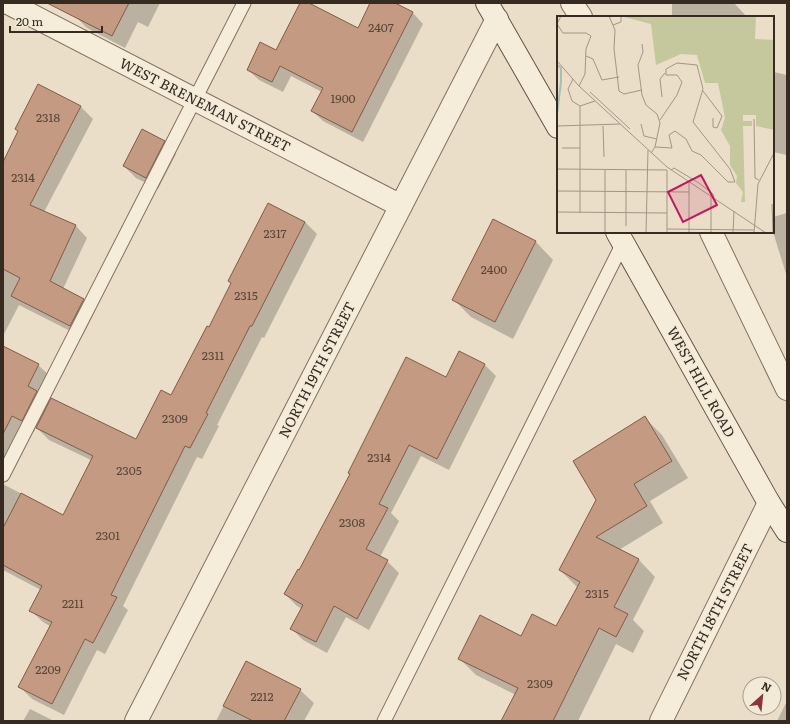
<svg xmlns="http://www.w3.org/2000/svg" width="790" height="724" viewBox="0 0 790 724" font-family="Literata,serif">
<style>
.shadow{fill:#0003}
.building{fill:#c49a82;stroke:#815b47}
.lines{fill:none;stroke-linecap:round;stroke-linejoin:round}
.lane-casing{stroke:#84705f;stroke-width:15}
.street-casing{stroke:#84705f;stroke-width:24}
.secondary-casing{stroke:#665242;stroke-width:24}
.lane{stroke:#f5ecda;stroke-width:13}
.street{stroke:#f5ecda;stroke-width:22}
.secondary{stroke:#f5ecda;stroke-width:22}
.labels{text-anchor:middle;stroke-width:3;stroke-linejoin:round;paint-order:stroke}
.number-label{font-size:12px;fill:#5a4639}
.street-label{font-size:14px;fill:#362a21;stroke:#f2e9d7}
.inset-river{fill:none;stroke:#a8beb7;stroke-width:2}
.inset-road{fill:none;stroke:#a29685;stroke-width:1}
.view{fill:#c2185b;fill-opacity:0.15;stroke:#c2185b;stroke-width:2}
.inset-edge{fill:none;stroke:#362a21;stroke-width:2}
</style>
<rect width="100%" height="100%" fill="#eadec8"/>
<path class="shadow" d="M81 3H160L148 27 138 22 125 48 87 28 75 16Z
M301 3H307L358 29 371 3H393L413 13 423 24 363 142 323 121 312 111 322 92 291 76 283 92 259 80 248 70 277 51Z
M672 3 735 4 747 17H672Z
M774 72 787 75V155L773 152V78Z
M39 86 81 107 93 119 44 212 76 226 87 238 63 289 83 300 95 311 82 337 19 305 3 336V164Z
M164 142 176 154 158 189 136 178 124 166Z
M269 204 305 222 317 234 264 338 262 337 217 425 219 426 202 459 197 457 123 606 128 610 105 654 97 650 64 715 32 699 20 687 50 626 43 622 31 611 41 590 3 570V484L63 516 91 460 49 440 36 427 34 432 27 429 3 473V347L38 365 50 376 40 396 49 404 136 441 172 397 232 284Z
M787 213V277L773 232V217Z
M493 221 536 242 553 260 513 339 471 317 453 299Z
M485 365 496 376 449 470 421 456 391 513 399 521 380 557 387 561 399 573 369 630 346 617 327 653 303 640 291 628 302 609 297 606 285 594 299 571 446 379Z
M645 418 662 435 688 478 650 501 663 523 619 550 639 560 655 577 633 620 644 631 633 653 616 644 578 721H503L516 695 476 675 459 658 522 637 557 627 578 588 560 570Z
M246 662 300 690 314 703 304 721H216Z
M787 701V721H777Z
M30 709 54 721H23Z"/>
<path class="building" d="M47 3H129L112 36Z
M300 3H309L358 28 370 3H395L413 12 352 132 311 111 323 88 280 66 272 82 247 70 260 42 276 50Z
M38 84 81 106 30 205 76 225 50 281 84 299 70 326 11 296 20 278 3 269V162L18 131 15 129Z
M142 129 165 141 146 178 123 166Z
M268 203 305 222 252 326H250L206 413 208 414 190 448 185 446 111 595 117 597 93 643 85 639 52 704 18 687 52 622 29 611 42 586 3 565V528L21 493 63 515 93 456 36 428 51 398 136 439 161 390 171 395 207 326 209 327 231 283 228 281Z
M493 219 536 241 495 322 452 300Z
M3 346 39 364 28 386 37 391 22 421 12 416 3 434Z
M459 351 485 364 437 459 409 445 379 504 388 508 366 549 388 560 357 619 334 606 316 642 290 629 303 605 284 594 298 569 299 570 350 474 348 473 406 357 446 377Z
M645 416 672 461 634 484 647 506 596 537 639 559 614 607 628 614 616 637 599 628 553 721H501L518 688 458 659 480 615 521 636 532 614 556 626 580 582 559 570 596 500 573 461Z
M246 661 301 689 284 721H253L223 706Z"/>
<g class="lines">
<g class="lane-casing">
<path id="lane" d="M3 475 244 3
M384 721 623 243"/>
</g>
<g class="street-casing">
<path id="street" d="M8 3 401 206
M572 3 581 17
M711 232 787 389
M136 721 497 19
M661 721 769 503"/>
</g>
<g class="secondary-casing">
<path id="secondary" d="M487 3 558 127
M617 232 769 503 787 531"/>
</g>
<use href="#lane" class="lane"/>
<use href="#street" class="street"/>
<use href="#secondary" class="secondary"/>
</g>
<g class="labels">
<g class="number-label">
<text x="381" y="32">2407</text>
<text x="343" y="103">1900</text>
<text x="48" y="122">2318</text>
<text x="23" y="182">2314</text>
<text x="275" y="238">2317</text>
<text x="494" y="274">2400</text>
<text x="246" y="300">2315</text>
<text x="213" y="360">2311</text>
<text x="175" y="423">2309</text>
<text x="379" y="462">2314</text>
<text x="129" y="475">2305</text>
<text x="352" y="527">2308</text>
<text x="108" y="540">2301</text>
<text x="597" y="598">2315</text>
<text x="73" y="608">2211</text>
<text x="48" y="674">2209</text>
<text x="540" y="688">2309</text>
<text x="262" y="701">2212</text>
</g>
<g class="street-label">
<text transform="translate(205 105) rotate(27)" y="5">WEST BRENEMAN STREET</text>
<text transform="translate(317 370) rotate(-63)" y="5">NORTH 19TH STREET</text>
<text transform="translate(701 382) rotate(61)" y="5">WEST HILL ROAD</text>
<text transform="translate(715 612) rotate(-63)" y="5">NORTH 18TH STREET</text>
</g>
</g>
<g transform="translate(557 16)">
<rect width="217" height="217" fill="#eadec8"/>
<path d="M199 0 198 23 217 24V114L199 110V99H186V105H195V110H186L188 186H184L186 176 179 167 180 160 173 149V130L164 114 168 102 161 67H148L140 39 124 38 99 49 94 8 67 1Z" fill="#c5c79d"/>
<path class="inset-river" d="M0 49 4 52V66L0 98"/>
<path class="inset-road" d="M4 0 0 8 6 17H29L34 20 29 33 28 58 22 70M52 0 58 14 57 33 62 75 67 78 85 74M56 9 64 6V0M85 28 86 36 81 49 85 79 89 89 100 98 103 107 98 131 94 137M29 40 36 43 45 64 62 61M0 45 22 70 110 151 209 217M16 63 11 73 15 85 23 90 38 85M146 75 165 100 160 112 156 111V102M33 76 73 113M105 81 103 63 108 57M197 103 198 162 202 164M84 108 87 120 100 123M0 110 63 108M46 110 47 141M98 131 115 132 112 119 118 115 129 123 135 135 144 139 171 166H178L173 153 136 106 146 73 140 49 120 47 109 53V59H120L125 66 120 79 103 104M5 132H23M0 153 110 154M69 154V210M110 154V217M114 154 117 152 142 167 156 178 157 182M0 175 132 176M154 180V217M215 188 216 217M0 196 110 197M23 197V90M110 213 197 214M48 217V154M89 217 91 134M132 217V166M176 217 177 195M197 217 201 168 217 137"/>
<path class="view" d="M144 159 160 189 126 206 111 176Z"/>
<rect width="217" height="217" class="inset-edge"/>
</g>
<rect width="790" height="724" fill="none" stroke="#362a21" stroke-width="8"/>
<g transform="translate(762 696) rotate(27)"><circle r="19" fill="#f2e9d7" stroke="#a79d8e"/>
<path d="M0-3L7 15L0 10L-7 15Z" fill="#8d353b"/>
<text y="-6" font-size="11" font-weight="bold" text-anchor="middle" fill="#362a21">N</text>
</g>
<path d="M10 26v6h92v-6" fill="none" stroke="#362a21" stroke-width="2"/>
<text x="16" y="26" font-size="12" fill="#362a21" stroke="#f2e9d7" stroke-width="3" paint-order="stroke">20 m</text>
</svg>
